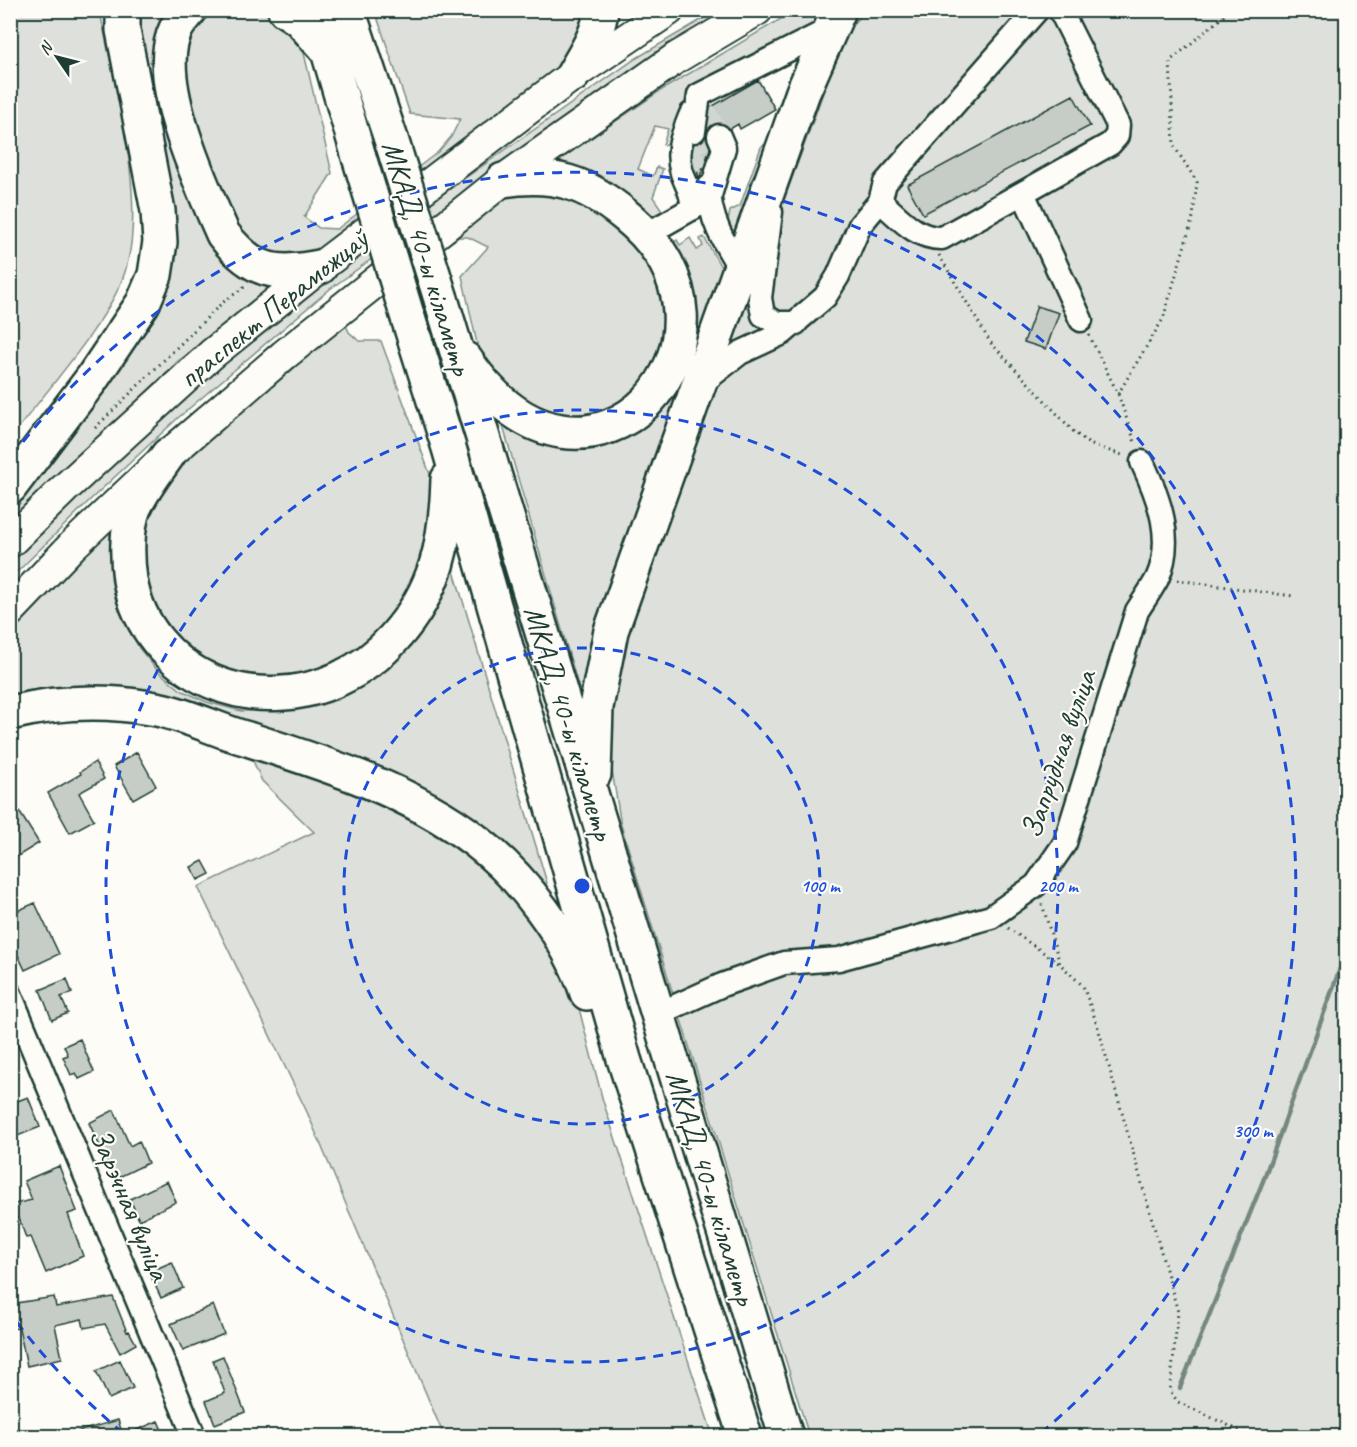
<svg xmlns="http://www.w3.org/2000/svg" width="1357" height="1447" viewBox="0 0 1357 1447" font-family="Caveat,sans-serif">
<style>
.green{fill:#dde0db;stroke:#7e8e88;stroke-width:1.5}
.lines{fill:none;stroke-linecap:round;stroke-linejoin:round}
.stream{stroke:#75877f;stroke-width:4.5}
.building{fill:#c6cdc7;stroke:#1f3d34;stroke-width:1.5}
.minor-tunnel{stroke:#d1d6d0;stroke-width:22;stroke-dasharray:22 11;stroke-linecap:butt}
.minor-casing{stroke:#1f3d34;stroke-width:27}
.major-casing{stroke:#1f3d34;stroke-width:34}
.highway-casing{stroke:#1f3d34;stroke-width:38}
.path{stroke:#1f3d34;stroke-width:3;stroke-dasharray:1.5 4.5;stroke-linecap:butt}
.minor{stroke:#fdfcf7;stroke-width:22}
.major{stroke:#fdfcf7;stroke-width:30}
.highway{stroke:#fdfcf7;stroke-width:33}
.highway-bridge-casing{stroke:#1f3d34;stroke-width:38;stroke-linecap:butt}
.highway-bridge{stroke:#fdfcf7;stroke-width:33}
.ring{fill:none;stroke:#1d4ed8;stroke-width:3;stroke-dasharray:10 8}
.labels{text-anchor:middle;stroke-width:4.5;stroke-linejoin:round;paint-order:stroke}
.street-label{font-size:30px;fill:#1f3d34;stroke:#fdfcf7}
.centre{fill:#1d4ed8;stroke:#fdfcf7;stroke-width:3}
.ring-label{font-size:18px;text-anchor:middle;font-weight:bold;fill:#1d4ed8;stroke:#fdfcf7;stroke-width:4.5;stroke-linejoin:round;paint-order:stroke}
</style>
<rect width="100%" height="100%" fill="#fdfcf7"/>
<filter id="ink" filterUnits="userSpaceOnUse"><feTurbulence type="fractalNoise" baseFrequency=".0167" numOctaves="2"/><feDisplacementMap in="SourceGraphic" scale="12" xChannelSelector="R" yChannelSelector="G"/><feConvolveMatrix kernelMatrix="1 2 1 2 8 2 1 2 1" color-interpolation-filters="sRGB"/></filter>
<g filter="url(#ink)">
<path class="green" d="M11 10 100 11C114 85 148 200 125 272 109 322 43 394 11 438Z
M866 10 1346 11V1436H809L621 825 605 728 614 653 801 154 828 79 832 44 838 28H849Z
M131 11H178L186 175 283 283 178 361 11 525V516L112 369 162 285Z
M206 11H265L287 29 304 53 332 173 304 217 319 228 337 229 438 152 451 137 460 119 410 114 375 11H594L575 58 310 261 247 249 187 125 178 42Z
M716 11H742L498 168 330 289 179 417 90 500 11 578V559L170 408 321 279 635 59Z
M794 11H817L818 16 809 28 692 98 670 147 663 144 668 129 655 126 638 169 653 176 657 167 663 169 653 197 666 216H650L608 184 565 167 561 159 660 91Z
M795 76 743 237 732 234 727 227 730 211 740 206 761 147 768 142 790 80Z
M522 190 542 191 575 200 607 217 657 265 668 341 632 402 584 420 528 407 480 357 462 276 488 247 468 237H459L343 317 503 198Z
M704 237 722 269 586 687 579 689 498 409 516 423 651 412 674 242 677 240 680 245 690 238 697 250 703 246 700 239Z
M345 323 349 332 359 341H381L431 477 437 512 406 616 313 686 202 673 180 656 144 583V538L152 504 172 474 189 457Z
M116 523 122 606 139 648 158 671 181 690 207 702 241 711H281L316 703 451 561 547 883 541 888 523 870 216 720 11 702V633Z
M249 752 394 804 452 837 528 905 575 993 603 1101 713 1436H444L307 1112 198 887 314 832 262 781Z"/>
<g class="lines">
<path class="stream" d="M1180 1388 1263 1181 1346 952"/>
</g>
<path class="building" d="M758 80 775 109 740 129 738 124 730 129 720 123 708 128 711 107Z
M1073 95 1090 126 923 214 907 185Z
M706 137 710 149 699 179 693 151 694 144Z
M1037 306 1059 313 1046 349 1024 342Z
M137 752 156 786 133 799 114 766Z
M95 762 104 779 79 793 94 820 70 833 48 793 81 774 80 772Z
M10 797 39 843 10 861Z
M203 861 210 874 198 880 191 867Z
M35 903 59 954 25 970 10 938V914Z
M67 979 72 993 61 997 68 1013 52 1020 40 990Z
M80 1039 94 1072 79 1079 76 1073 71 1075 63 1057 68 1055 64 1046Z
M28 1097 40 1127 10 1139V1112L15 1111 12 1103Z
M114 1110 130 1146 139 1141 148 1163 115 1179 89 1123Z
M59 1166 77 1211 68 1214 83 1256 46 1273 31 1237 26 1238 19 1218 10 1220V1205L32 1200 24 1181Z
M167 1181 176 1202 139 1220 130 1199Z
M172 1262 183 1288 161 1298 149 1272Z
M54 1297 56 1307 113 1297 127 1332 129 1331 136 1344 120 1353 105 1324 84 1328 82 1319 55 1325 62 1358 27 1366 19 1328 12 1329 10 1304Z
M213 1305 224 1334 183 1351 171 1324Z
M223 1356 245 1412 215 1424 206 1401 225 1393 213 1360Z
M120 1360 133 1388 109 1399 96 1371Z
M118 1420 123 1436 158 1421 165 1437H74L73 1433Z"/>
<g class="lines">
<path class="minor-tunnel" d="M704 111 719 136
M694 131 708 155
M687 152 702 172"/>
<g class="minor-casing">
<path id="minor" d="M691 114C683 134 675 151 682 173 687 187 693 194 692 209
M694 131 699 95 830 29
M709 187C709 219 724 243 741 270
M1023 193 1081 320
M880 201C899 217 916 239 942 238L1110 144 1117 136 1118 125 1060 10
M771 212 760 298 763 315 777 323H796
M647 234 709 199 724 148 719 136
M702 383 740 353 783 333 825 297 838 276 860 225 880 201 885 183 1037 10
M10 994 194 1436
M658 1014 722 985 784 963 839 959 991 917 1036 885 1065 843 1137 611C1144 600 1151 590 1157 579 1175 540 1159 498 1142 462"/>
</g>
<g class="major-casing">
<path id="major" d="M10 542 64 489 212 354 320 267 573 75 669 10
M10 611 72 546 168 455 284 355 503 180 676 58 757 10"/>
</g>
<g class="highway-casing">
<path id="highway" d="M190 10C186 16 179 22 176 29 151 78 202 186 223 234 252 272 275 276 320 267
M285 10 299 19 325 48
M316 10 359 157
M348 10 391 139
M573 75C584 55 599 34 601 10
M441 299 786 1436
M408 318 449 448 624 1059 745 1436
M465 359C588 544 774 335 625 215 585 182 554 172 503 180
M168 455C156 472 143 489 134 508 126 529 127 559 130 580 134 603 144 624 158 641 219 715 332 708 394 638 437 590 446 542 448 479
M10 487 91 380 143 303 155 275 160 242 158 211 123 30V10
M10 713C56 702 104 700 150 708 178 712 206 725 232 734 316 761 406 787 476 841 522 876 569 938 587 993
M594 774 596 707 611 631 803 92 839 10"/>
</g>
<path class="path" d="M939 255 990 342 1074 432 1089 444 1125 456
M1089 335 1118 394 1136 445
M1118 394 1163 319 1193 217 1197 182 1174 146 1170 61 1231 10
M95 428 222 303 247 285
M1177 580 1293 596
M1042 904 1060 964
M1008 928 1060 964 1083 986 1097 1024 1178 1312 1170 1391 1178 1402 1251 1436"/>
<use href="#minor" class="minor"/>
<use href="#major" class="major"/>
<use href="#highway" class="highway"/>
<g class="highway-bridge-casing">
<path id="highway-bridge" d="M391 139 441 299
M359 157 408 318"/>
</g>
<use href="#highway-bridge" class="highway-bridge"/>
</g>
</g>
<g class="ring">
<circle cx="582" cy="886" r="238"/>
<circle cx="582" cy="886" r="476"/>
<path d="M123 1433A714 714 0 0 1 12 1316M12 456A714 714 0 1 1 1041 1433"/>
</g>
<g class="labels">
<g class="street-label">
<text transform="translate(427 258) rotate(73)" y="10">МКАД, 40-ы кіламетр</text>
<text transform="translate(273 308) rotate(-39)" y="10">праспект Пераможцаў</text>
<text transform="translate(569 723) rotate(73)" y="10">МКАД, 40-ы кіламетр</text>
<text transform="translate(1058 754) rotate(-71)" y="10">Запрудная вуліца</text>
<text transform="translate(711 1188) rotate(73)" y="10">МКАД, 40-ы кіламетр</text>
<text transform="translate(130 1204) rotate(67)" y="10">Зарэчная вуліца</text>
</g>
</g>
<circle cx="582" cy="886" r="9" class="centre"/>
<g class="ring-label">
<text x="820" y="892">100 m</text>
<text x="1058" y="892">200 m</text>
<text x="1253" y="1137">300 m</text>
</g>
<rect width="1357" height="1447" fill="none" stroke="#fdfcf7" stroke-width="36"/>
<rect x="18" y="18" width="1321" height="1411" fill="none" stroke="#1f3d34" stroke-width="2" filter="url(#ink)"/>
<g transform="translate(57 57) rotate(305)" stroke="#fdfcf7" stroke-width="4.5" paint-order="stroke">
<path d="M0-4.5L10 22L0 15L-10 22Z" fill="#1f3d34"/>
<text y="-9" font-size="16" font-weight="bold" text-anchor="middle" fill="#1f3d34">N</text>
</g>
</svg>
